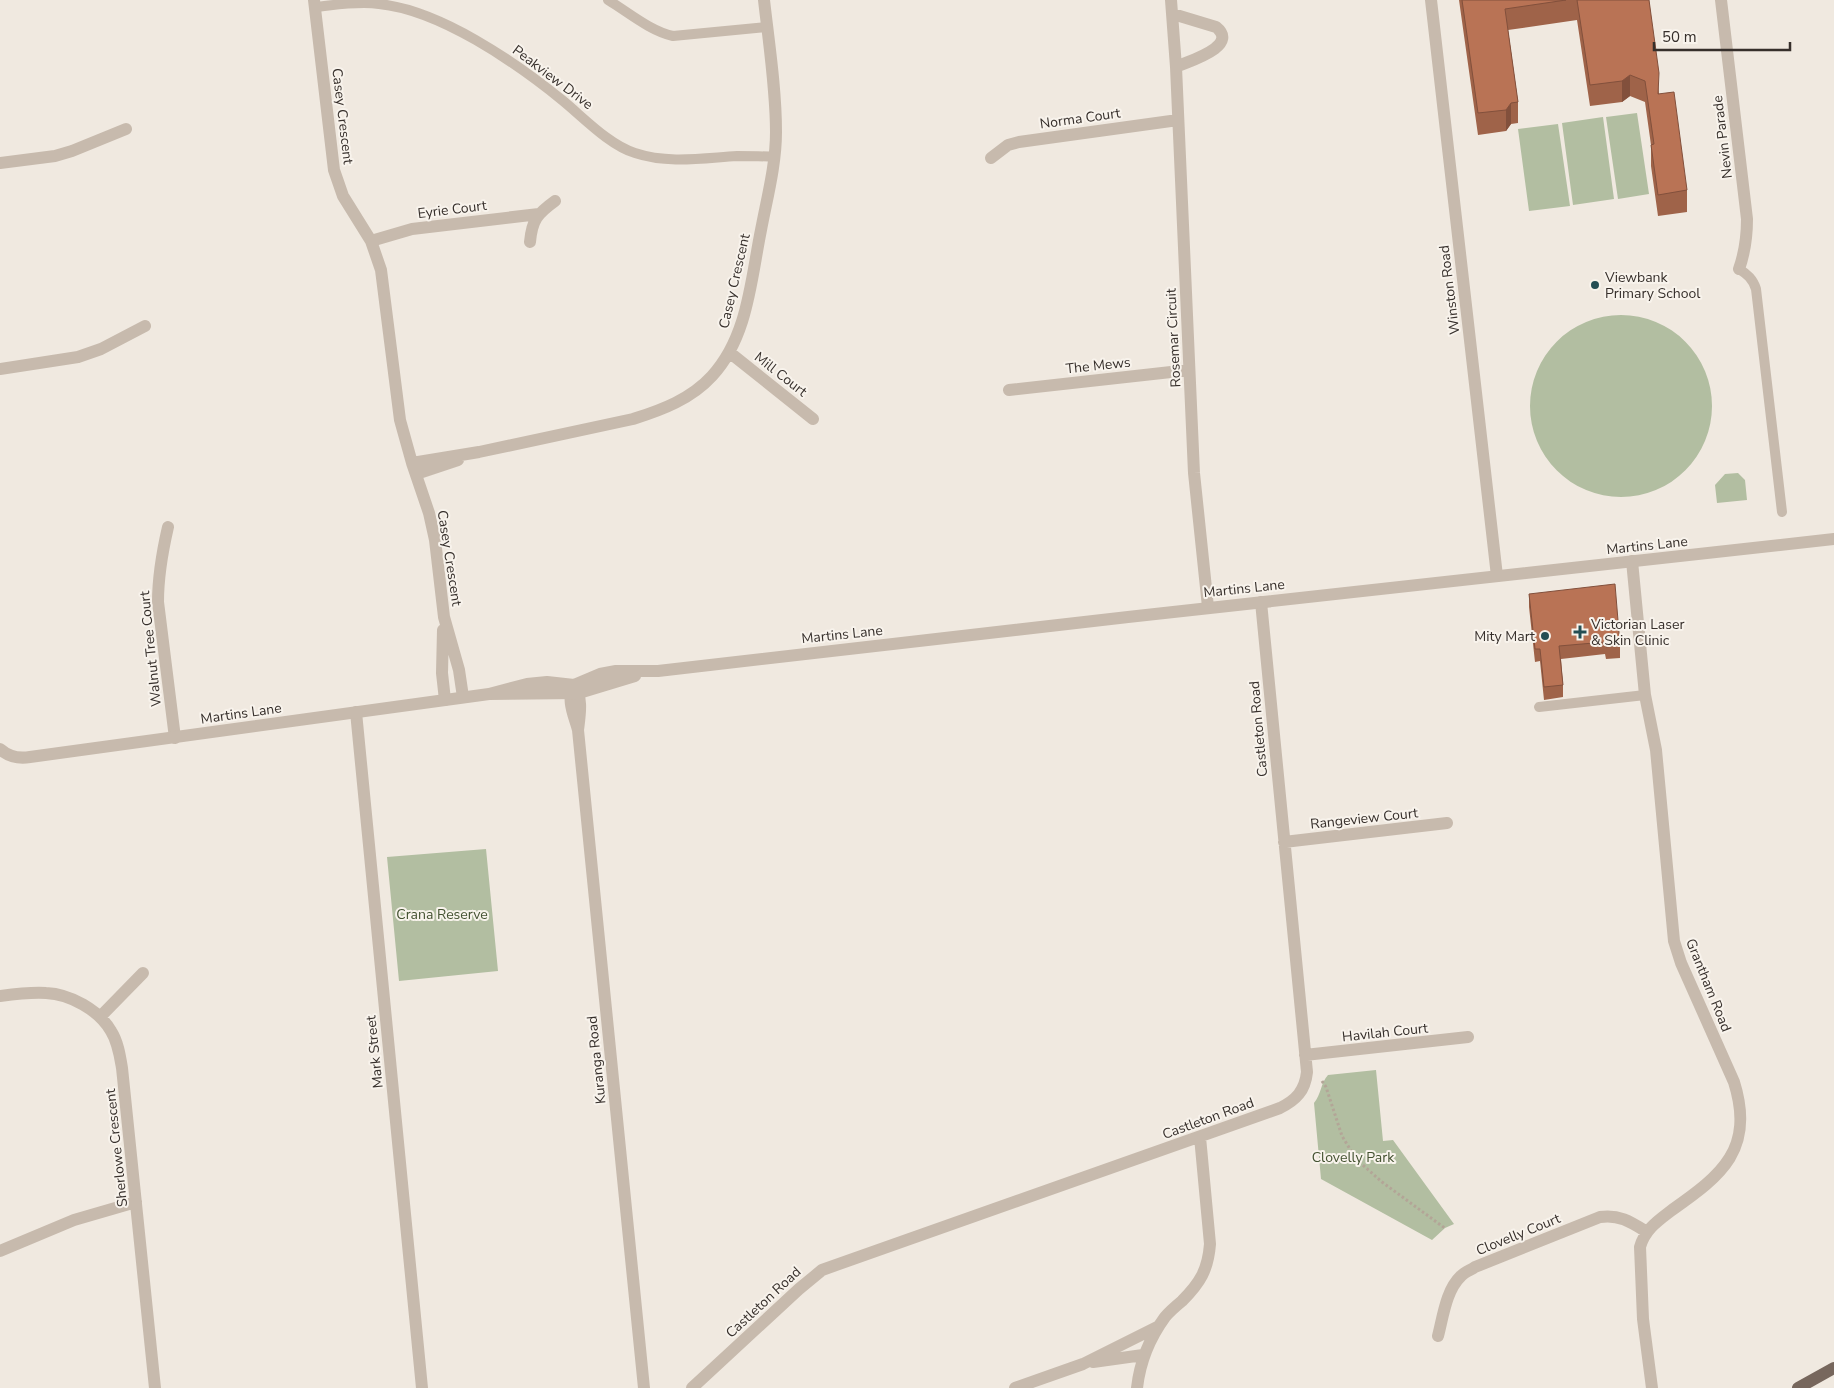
<svg xmlns="http://www.w3.org/2000/svg" width="1834" height="1388" viewBox="0 0 1834 1388" font-family="'Nunito Sans',sans-serif">
<style>
.green{fill:#b2bea1}
.lines{fill:none;stroke-linecap:round;stroke-linejoin:round}
.path{stroke:#b3a597;stroke-width:3;stroke-dasharray:2.5 2.5;stroke-linecap:butt}
.service{stroke:#c7baad;stroke-width:10}
.minor{stroke:#c7baad;stroke-width:12}
.tertiary{stroke:#c7baad;stroke-width:12}
.primary{stroke:#77675d;stroke-width:12}
.wall{fill:#9f6349}
.shaded-wall{fill:#82503c}
.building{fill:#b97355;stroke:#82503c}
.poi-dot{fill:#244e54;stroke:#f8f3ec;stroke-width:2}
.labels{text-anchor:middle;stroke-width:4;stroke-linejoin:round;paint-order:stroke}
.street-label{font-size:14px;fill:#362f2b;stroke:#f8f3ec}
.poi-label{font-size:14px;fill:#362f2b;stroke:#f8f3ec;text-anchor:start}
.park-label{font-size:14px;fill:#445231;stroke:#f8f3ec}
</style>
<rect width="100%" height="100%" fill="#f0e9e0"/>
<path class="green" d="M1637 113 1649 194 1618 199 1606 117Z
M1603 117 1614 199 1573 205 1562 123Z
M1558 124 1570 206 1529 211 1518 129Z
M1530 406a91 91 0 1 1 182 0a91 91 0 1 1-182 0Z
M1738 473 1745 480 1747 500 1717 503 1715 485 1725 474Z
M486 849 498 971 399 981 387 857Z
M1376 1070 1383 1141 1393 1140 1454 1224 1445 1228 1432 1240 1321 1179 1314 1103C1321 1095 1321 1082 1328 1075Z"/>
<g class="lines">
<path class="path" d="M1322 1081 1326 1087 1342 1136 1356 1159 1382 1182 1446 1229"/>
<path class="service" d="M608 0C628 12 650 31 673 36L767 27
M315 7C336 5 358 1 379 4 440 10 515 62 562 100 583 117 609 145 635 153 668 164 703 158 737 156 749 156 762 156 775 157
M1739 269C1747 274 1753 279 1756 289L1782 512
M1539 707 1645 695"/>
<path class="minor" d="M314 0 334 170 343 196 371 241 381 270 400 420 412 463 429 513 435 540 444 617 459 670 463 697
M1171 0 1176 67 1194 473 1208 607
M1431 0 1497 576
M1721 0 1747 219C1747 237 1745 252 1739 269
M1173 14 1216 27C1240 46 1189 61 1176 67
M991 158 1008 145 1019 142 1178 120
M0 163 55 156 72 151 126 129
M371 241 412 229 539 214
M530 242C532 220 537 214 555 201
M729 352 813 419
M0 369 78 357 101 349 145 326
M1009 390 1189 370
M412 463 479 452 633 419C662 410 691 399 712 376 748 337 751 279 761 230 767 198 776 165 776 132 776 89 769 44 764 0
M416 474 458 460
M168 527C162 553 158 576 158 602L175 738
M1632 561 1645 695 1656 750 1674 941 1681 963 1734 1082C1755 1149 1722 1175 1672 1210 1659 1220 1645 1229 1640 1247L1643 1319 1652 1388
M443 630 442 673 445 700
M356 712 422 1388
M578 730C574 715 566 700 574 685 583 698 580 714 578 730L644 1388
M1284 842 1447 823
M0 996C15 994 31 992 46 993 70 994 99 1010 111 1031 118 1042 120 1056 122 1068L155 1388
M100 1017 143 973
M1305 1055 1468 1037
M0 1251 74 1220 136 1202
M1438 1336C1443 1317 1446 1290 1461 1276 1465 1272 1471 1270 1475 1267L1600 1217C1619 1214 1631 1222 1647 1232
M1093 1362 1143 1355
M692 1388 799 1289 822 1270 1280 1108C1296 1100 1305 1091 1307 1072L1261 602
M1015 1388 1083 1364 1157 1327
M1137 1388C1140 1361 1149 1339 1165 1317 1170 1311 1176 1306 1182 1301 1200 1283 1208 1270 1210 1244L1200 1137"/>
<path class="tertiary" d="M489 694 527 684 547 682 574 685 600 674 616 671H658L1128 617 1834 539
M0 749C9 757 18 759 30 757L489 694 579 693 635 676"/>
<path class="primary" d="M1798 1388 1834 1368"/>
</g>
<path class="wall" d="M1459 0H1649L1659 94 1687 190V212L1658 216 1651 166V145L1645 102 1630 96 1622 102 1590 106 1577 20 1508 30 1518 102V123L1511 124 1506 131 1478 135Z
M1529 594 1620 645V658L1606 659 1605 654 1561 659 1563 685V697L1544 700 1540 661 1535 662 1529 607Z"/>
<path class="shaded-wall" d="M1630 75V96L1622 102V81Z
M1511 103V124L1506 131V110Z"/>
<path class="building" d="M1462 0H1566L1505 9 1518 102 1511 103 1506 110 1478 113Z
M1577 0H1649L1659 73 1658 94 1674 92 1687 190 1658 195 1651 145 1654 144 1645 81 1630 75 1622 81 1590 85Z
M1615 584 1620 645 1606 647 1605 642 1559 646 1563 685 1544 687 1540 649H1535L1529 594Z"/>
<g class="poi-dot">
<circle cx="1595" cy="285" r="5"/>
<path d="M1577.5 624.5h5v5h5v5h-5v5h-5v-5h-5v-5h5z"/>
<circle cx="1545" cy="636" r="5"/>
</g>
<g class="labels">
<g class="street-label">
<text transform="translate(553 77) rotate(37)" y="5">Peakview Drive</text>
<text transform="translate(343 116) rotate(83)" y="5">Casey Crescent</text>
<text transform="translate(1080 118) rotate(-8)" y="5">Norma Court</text>
<text transform="translate(1722 137) rotate(-97)" y="5">Nevin Parade</text>
<text transform="translate(452 209) rotate(-7)" y="5">Eyrie Court</text>
<text transform="translate(734 281) rotate(-77)" y="5">Casey Crescent</text>
<text transform="translate(1449 290) rotate(-97)" y="5">Winston Road</text>
<text transform="translate(1173 338) rotate(-93)" y="5">Rosemar Circuit</text>
<text transform="translate(1098 365) rotate(-6)" y="5">The Mews</text>
<text transform="translate(781 374) rotate(38)" y="5">Mill Court</text>
<text transform="translate(1647 545) rotate(-6)" y="5">Martins Lane</text>
<text transform="translate(450 558) rotate(81)" y="5">Casey Crescent</text>
<text transform="translate(1244 588) rotate(-6)" y="5">Martins Lane</text>
<text transform="translate(842 634) rotate(-6)" y="5">Martins Lane</text>
<text transform="translate(150 649) rotate(-96)" y="5">Walnut Tree Court</text>
<text transform="translate(241 713) rotate(-8)" y="5">Martins Lane</text>
<text transform="translate(1258 729) rotate(-95)" y="5">Castleton Road</text>
<text transform="translate(1364 818) rotate(-6)" y="5">Rangeview Court</text>
<text transform="translate(1709 985) rotate(68)" y="5">Grantham Road</text>
<text transform="translate(1385 1032) rotate(-6)" y="5">Havilah Court</text>
<text transform="translate(374 1052) rotate(-96)" y="5">Mark Street</text>
<text transform="translate(596 1060) rotate(-96)" y="5">Kuranga Road</text>
<text transform="translate(1208 1118) rotate(-20)" y="5">Castleton Road</text>
<text transform="translate(116 1148) rotate(-96)" y="5">Sherlowe Crescent</text>
<text transform="translate(1518 1234) rotate(-22)" y="5">Clovelly Court</text>
<text transform="translate(763 1302) rotate(-43)" y="5">Castleton Road</text>
</g>
<g class="poi-label">
<text x="1605" y="282">Viewbank<tspan x="1605" dy="16">Primary School</tspan></text>
<text x="1591" y="629">Victorian Laser<tspan x="1591" dy="16">&amp; Skin Clinic</tspan></text>
<text x="1535" y="641" text-anchor="end">Mity Mart</text>
</g>
<g class="park-label">
<text x="442" y="919">Crana Reserve</text>
<text x="1353" y="1162">Clovelly Park</text>
</g>
</g>
<path d="M1654 42v8h136v-8" fill="none" stroke="#362f2b" stroke-width="2.5"/>
<text x="1662" y="42" font-size="15" fill="#362f2b" stroke="#f8f3ec" stroke-width="4" paint-order="stroke">50 m</text>
</svg>
